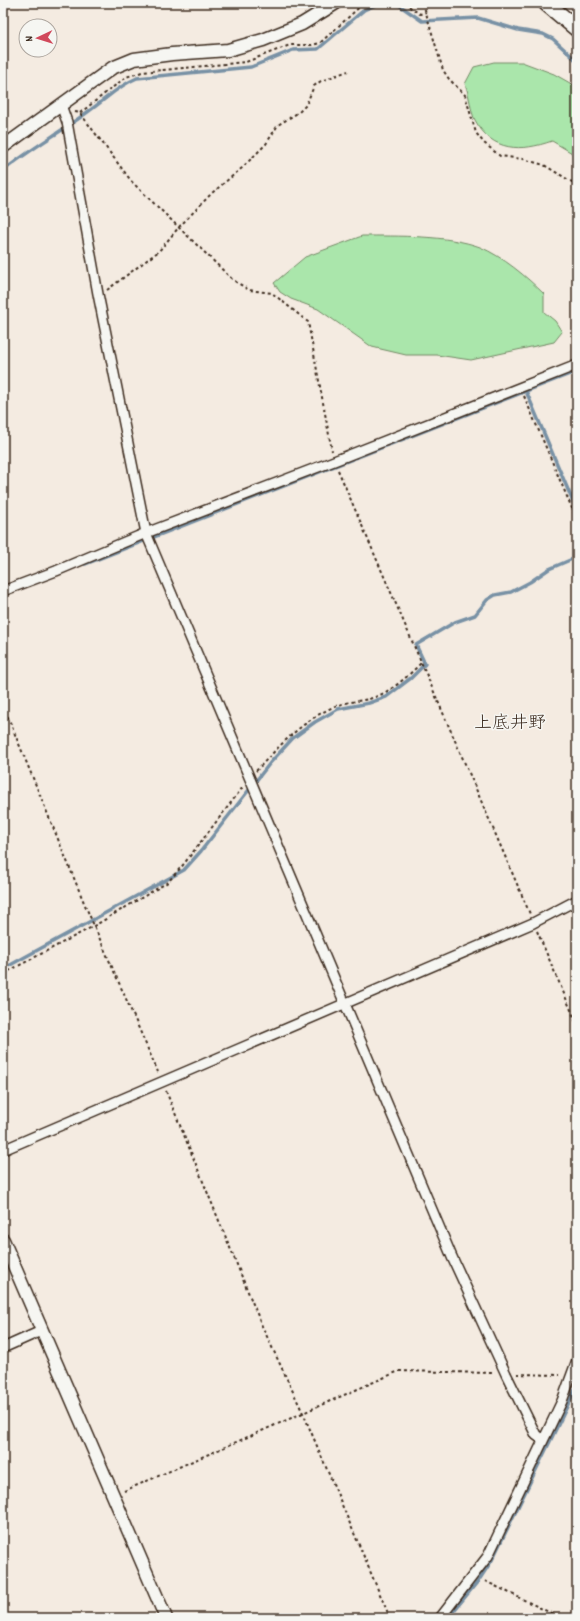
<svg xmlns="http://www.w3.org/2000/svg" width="580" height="1621" viewBox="0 0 580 1621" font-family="Dekko,'Klee One',sans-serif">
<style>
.green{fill:#aae6ab;stroke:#728864}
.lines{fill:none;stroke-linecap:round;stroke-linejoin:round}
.stream{stroke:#7891a5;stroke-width:3.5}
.minor-casing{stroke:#3b2a1e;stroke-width:12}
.tertiary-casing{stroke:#3b2a1e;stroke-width:15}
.primary-casing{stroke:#3b2a1e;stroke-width:18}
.path{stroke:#3b2a1e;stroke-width:2;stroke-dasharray:3 3;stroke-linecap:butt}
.minor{stroke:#f6f6f2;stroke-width:9}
.tertiary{stroke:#f6f6f2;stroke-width:12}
.primary{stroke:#f6f6f2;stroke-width:15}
.labels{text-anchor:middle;stroke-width:3;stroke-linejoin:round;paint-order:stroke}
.quarter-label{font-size:18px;fill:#3b2a1e;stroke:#f6f6f2}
</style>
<rect width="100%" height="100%" fill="#f4ebe1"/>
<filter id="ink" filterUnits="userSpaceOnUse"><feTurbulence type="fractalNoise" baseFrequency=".025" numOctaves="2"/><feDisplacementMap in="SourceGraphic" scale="8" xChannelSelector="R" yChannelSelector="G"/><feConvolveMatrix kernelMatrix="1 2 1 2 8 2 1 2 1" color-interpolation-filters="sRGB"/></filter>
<g filter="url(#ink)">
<path class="green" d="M494 62H522L554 74 577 87V166L572 153 552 141C521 152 492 152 475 120 470 110 470 96 465 84L474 67Z
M362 236C397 236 448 235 480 247 502 256 527 277 544 294V312L555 321 562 332 554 342 471 360 437 355H406L372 347 318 309 291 299 280 292 274 283 305 257Z"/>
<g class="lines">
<path class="stream" d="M380 3 399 5 422 21 478 18 518 30 543 34 553 39 577 61
M3 171C30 149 61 132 89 111 106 99 118 86 137 78L251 67 293 50 318 49 364 10 380 3
M526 391 577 511
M85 564 577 371
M3 969 184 870 201 851 270 763 293 738 315 722 338 709 369 703 386 697 411 678 425 664 416 645 455 622 475 615 487 600 495 595 511 592 530 582 549 569 577 557
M448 1618 479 1580 492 1560 577 1386"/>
<g class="minor-casing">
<path id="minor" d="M61 105 67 122 98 294 146 533 452 1257 506 1374 536 1435 543 1440
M3 591 56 571 146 533 334 461 577 365
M3 1150 533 923 577 900
M3 1348 41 1331
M440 1618 488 1556 562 1401 577 1360"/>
</g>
<g class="tertiary-casing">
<path id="tertiary" d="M3 147 112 68 134 59 172 54 228 50 263 40 302 24 336 3
M3 1240 166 1618"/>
</g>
<g class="primary-casing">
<path id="primary" d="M546 3 577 29"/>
</g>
<path class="path" d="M404 3 420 14 426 12
M423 3 443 70 449 79 465 95 476 133 484 143 500 156 523 159 544 165 577 185
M75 112 80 113 132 182 233 280 249 290 272 293 308 322 332 451
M80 113 126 77 142 72 246 62 290 45H312L320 43 364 3
M107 290 159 251 179 227 212 193 242 168 266 144 278 125 299 112 306 105 314 86 321 81 348 71
M524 396 577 520
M338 470 530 914
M3 705 85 905 158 1072
M256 771C280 745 301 722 333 707 346 701 361 702 375 697 392 691 408 676 421 663
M537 931 577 1024
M3 974 94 926 168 882 183 865 243 787
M166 1091 262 1326 303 1413 390 1618
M517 1374 560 1375
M124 1491 399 1371 494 1373
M485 1581 561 1618"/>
<use href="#minor" class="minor"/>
<use href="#tertiary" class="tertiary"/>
<use href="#primary" class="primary"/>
</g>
</g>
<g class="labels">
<g class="quarter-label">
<text x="510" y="728">上底井野</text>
</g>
</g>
<rect width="580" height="1621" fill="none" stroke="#f6f6f2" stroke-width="16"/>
<rect x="8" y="8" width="564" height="1605" fill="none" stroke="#3b2a1e" stroke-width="1.5" filter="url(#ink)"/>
<g transform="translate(38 38) rotate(266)"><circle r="19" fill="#f6f6f2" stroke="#aba49d"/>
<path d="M0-3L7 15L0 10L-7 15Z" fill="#d1495b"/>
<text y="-6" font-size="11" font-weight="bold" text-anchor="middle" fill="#3b2a1e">N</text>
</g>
</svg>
